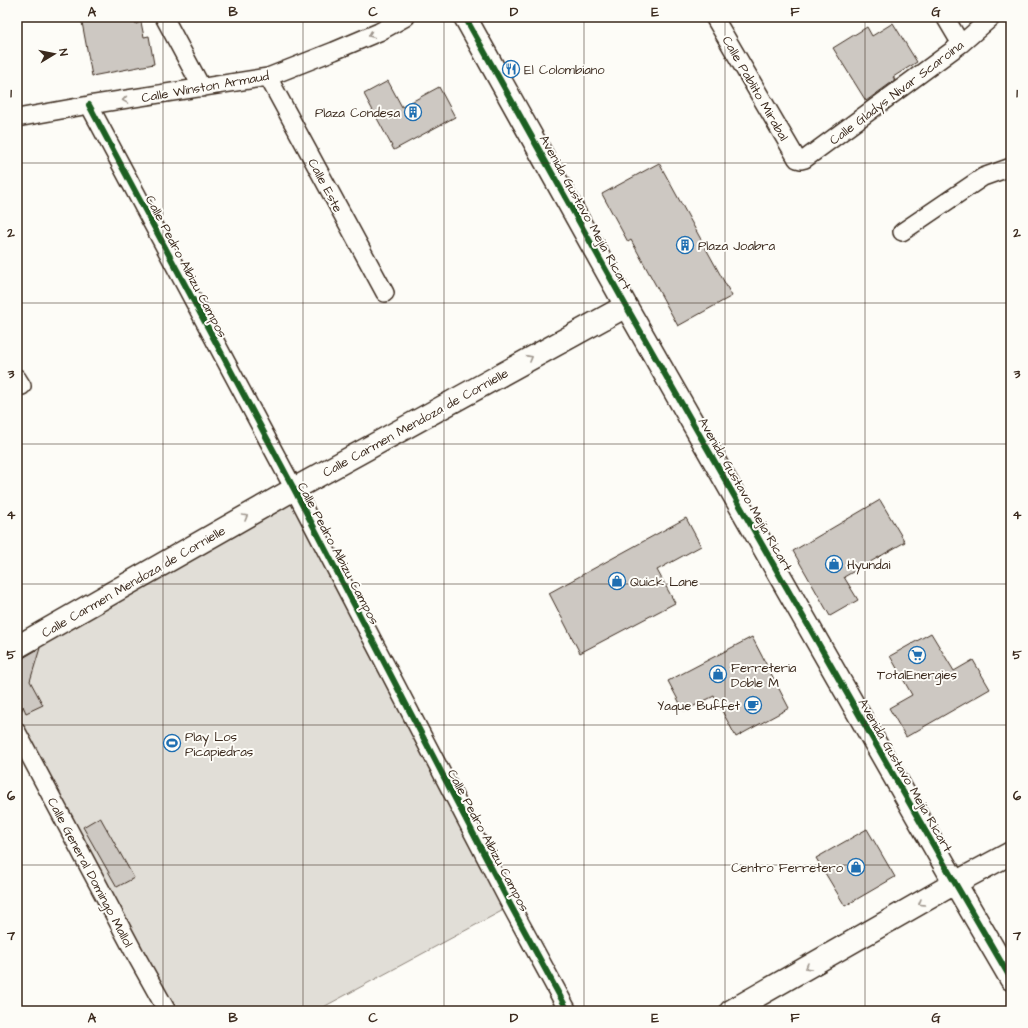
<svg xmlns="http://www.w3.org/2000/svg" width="1028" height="1028" viewBox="0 0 1028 1028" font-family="'Architects Daughter',sans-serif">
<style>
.green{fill:#e1ded7;stroke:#8e847a}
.building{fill:#cdc8c2;stroke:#3b2a1e}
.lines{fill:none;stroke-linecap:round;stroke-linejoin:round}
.street-casing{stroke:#3b2a1e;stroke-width:20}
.secondary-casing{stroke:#3b2a1e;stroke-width:25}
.street{stroke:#fdfcf7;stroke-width:17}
.secondary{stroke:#fdfcf7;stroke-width:22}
.cycleway-casing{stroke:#fdfcf7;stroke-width:8}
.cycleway{stroke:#1b5e20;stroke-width:6}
.oneway{stroke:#9c938a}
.grid{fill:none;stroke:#3b2a1e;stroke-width:1;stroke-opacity:0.55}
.labels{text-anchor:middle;stroke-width:4;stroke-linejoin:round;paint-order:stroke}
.poi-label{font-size:13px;fill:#3b2a1e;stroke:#fdfcf7;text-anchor:start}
.street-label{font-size:13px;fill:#3b2a1e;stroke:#fdfcf7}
.neatline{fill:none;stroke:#3b2a1e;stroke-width:1.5}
.grid-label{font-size:13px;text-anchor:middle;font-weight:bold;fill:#3b2a1e}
</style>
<rect width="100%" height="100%" fill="#fdfcf7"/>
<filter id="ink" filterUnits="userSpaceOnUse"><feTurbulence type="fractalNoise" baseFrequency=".025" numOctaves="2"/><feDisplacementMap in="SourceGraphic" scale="8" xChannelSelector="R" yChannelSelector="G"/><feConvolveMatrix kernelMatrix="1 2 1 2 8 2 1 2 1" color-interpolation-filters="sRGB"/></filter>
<g filter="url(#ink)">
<path class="green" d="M294 489 511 906 316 1011H167L17 732V647Z"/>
<path class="building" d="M81 17H134L136 24 141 22 144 37 149 36 154 64 92 76Z
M893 23 917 62 893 77 895 80 866 101 833 48 867 27 872 36Z
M388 81 402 107 439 87 455 117 394 150 364 94Z
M659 163 732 296 678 326 631 240 628 242 602 194Z
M880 500 905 542 844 577 858 600 830 616 793 551Z
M686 518 701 546 657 570 675 603 580 653 549 593Z
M931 633 954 671 973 660 990 689 906 737 889 708 912 695 890 656Z
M752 637 789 708 736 737 714 696 684 711 668 681Z
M40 648 30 681 43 705 26 713 23 706 22 710 17 709V659L23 658Z
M100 817 134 878 117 887 83 827Z
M867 829 895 877 845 906 816 858Z"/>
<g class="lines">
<g class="street-casing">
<path id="street" d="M164 17 202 88
M714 17 797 159 801 160 805 159 961 44 992 17
M945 17 961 44
M268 77 385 293
M89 105 294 489 511 906 568 1011
M17 118 89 105 268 77 334 51 379 32 406 17
M902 232 983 177 1011 167
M17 378 22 386
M17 732 134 952 167 1011"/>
</g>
<g class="secondary-casing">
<path id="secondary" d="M465 17 626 306 955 883 1011 979
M17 647 294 489 626 306
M731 1011 955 883 1011 853"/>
</g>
<use href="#street" class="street"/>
<use href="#secondary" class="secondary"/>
<g class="cycleway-casing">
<path id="cycleway" d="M465 17 626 306 955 883 1011 979
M89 105 294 489 511 906 568 1011"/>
</g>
<use href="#cycleway" class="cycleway"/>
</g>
<defs><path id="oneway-chevron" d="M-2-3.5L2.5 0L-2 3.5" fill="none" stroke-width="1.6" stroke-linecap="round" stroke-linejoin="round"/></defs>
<g class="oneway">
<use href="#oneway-chevron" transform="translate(371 35) rotate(157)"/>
<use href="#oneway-chevron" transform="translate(125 100) rotate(171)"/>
<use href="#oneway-chevron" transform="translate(530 358) rotate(-29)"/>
<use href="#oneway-chevron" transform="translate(245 517) rotate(-30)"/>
<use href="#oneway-chevron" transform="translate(921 903) rotate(150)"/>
<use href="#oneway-chevron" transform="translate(808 967) rotate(150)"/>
</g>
</g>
<path class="grid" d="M163 17V1011M303 17V1011M444 17V1011M584 17V1011M725 17V1011M865 17V1011M17 163H1011M17 303H1011M17 444H1011M17 584H1011M17 725H1011M17 865H1011"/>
<defs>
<g id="restaurant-ring" transform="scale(0.9)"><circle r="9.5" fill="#fdfcf7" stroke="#1f6fb2" stroke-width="1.5"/><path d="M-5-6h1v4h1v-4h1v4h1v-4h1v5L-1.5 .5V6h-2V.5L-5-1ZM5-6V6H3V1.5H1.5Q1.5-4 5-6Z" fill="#1f6fb2"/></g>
<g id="building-ring" transform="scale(0.9)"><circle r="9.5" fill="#fdfcf7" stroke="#1f6fb2" stroke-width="1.5"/><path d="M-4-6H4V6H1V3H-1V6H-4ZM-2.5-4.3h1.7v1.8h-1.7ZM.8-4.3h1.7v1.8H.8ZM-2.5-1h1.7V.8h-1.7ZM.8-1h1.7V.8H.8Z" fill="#1f6fb2"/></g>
<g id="shop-ring" transform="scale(0.9)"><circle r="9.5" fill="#fdfcf7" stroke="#1f6fb2" stroke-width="1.5"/><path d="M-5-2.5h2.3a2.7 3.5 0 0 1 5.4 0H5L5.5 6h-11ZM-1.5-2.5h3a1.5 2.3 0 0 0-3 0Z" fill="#1f6fb2"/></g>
<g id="supermarket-ring" transform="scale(0.9)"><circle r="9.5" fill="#fdfcf7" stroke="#1f6fb2" stroke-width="1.5"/><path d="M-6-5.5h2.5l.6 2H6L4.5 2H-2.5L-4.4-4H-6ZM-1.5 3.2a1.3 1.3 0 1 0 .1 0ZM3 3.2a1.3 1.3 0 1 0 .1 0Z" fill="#1f6fb2"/></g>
<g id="cafe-ring" transform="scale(0.9)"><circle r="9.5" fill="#fdfcf7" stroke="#1f6fb2" stroke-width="1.5"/><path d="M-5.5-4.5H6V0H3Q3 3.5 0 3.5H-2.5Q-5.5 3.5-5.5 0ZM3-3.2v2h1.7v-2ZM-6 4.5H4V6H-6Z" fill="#1f6fb2"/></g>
<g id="stadium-ring" transform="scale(0.9)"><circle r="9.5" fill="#fdfcf7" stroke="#1f6fb2" stroke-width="1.5"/><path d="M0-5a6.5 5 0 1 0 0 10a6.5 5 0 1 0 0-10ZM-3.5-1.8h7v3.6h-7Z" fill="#1f6fb2"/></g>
</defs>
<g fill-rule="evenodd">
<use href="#restaurant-ring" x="511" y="69"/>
<use href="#building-ring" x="413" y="112"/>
<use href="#building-ring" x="685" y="245"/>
<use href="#shop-ring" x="834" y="564"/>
<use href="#shop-ring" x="617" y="581"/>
<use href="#supermarket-ring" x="917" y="655"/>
<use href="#shop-ring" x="718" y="674"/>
<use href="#cafe-ring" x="753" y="705"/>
<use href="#stadium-ring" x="172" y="743"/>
<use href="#shop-ring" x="856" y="867"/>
</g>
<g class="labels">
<g class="poi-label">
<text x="524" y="74">El Colombiano</text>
<text x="400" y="117" text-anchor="end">Plaza Condesa</text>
<text x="698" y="250">Plaza Joabra</text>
<text x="847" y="569">Hyundai</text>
<text x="630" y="586">Quick Lane</text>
<text x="731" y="672">Ferreteria<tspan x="731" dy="15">Doble M</tspan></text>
<text x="917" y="679" text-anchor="middle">TotalEnergies</text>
<text x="740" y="710" text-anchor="end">Yaque Buffet</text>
<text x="185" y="741">Play Los<tspan x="185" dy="15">Picapiedras</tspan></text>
<text x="843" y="872" text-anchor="end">Centro Ferretero</text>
</g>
<g class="street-label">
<text transform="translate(205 86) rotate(-10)" y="5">Calle Winston Armaud</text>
<text transform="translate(756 88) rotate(60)" y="5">Calle Pablito Mirabal</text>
<text transform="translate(896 92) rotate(-37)" y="5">Calle Gladys Nivar Scaroina</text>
<text transform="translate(326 185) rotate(62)" y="5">Calle Este</text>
<text transform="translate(586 212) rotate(61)" y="5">Avenida Gustavo Mejía Ricart</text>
<text transform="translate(187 266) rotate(62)" y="5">Calle Pedro Albizu Campos</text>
<text transform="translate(415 422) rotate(-29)" y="5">Calle Carmen Mendoza de Cornielle</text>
<text transform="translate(746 494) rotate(60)" y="5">Avenida Gustavo Mejía Ricart</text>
<text transform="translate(339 553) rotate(62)" y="5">Calle Pedro Albizu Campos</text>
<text transform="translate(133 581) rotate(-30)" y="5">Calle Carmen Mendoza de Cornielle</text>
<text transform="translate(906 775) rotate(60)" y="5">Avenida Gustavo Mejía Ricart</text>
<text transform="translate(489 840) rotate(62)" y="5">Calle Pedro Albizu Campos</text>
<text transform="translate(91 872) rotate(62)" y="5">Calle General Domingo Mallol</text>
</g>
</g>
<rect width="1028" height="1028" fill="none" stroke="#fdfcf7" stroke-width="44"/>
<g transform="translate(54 54) rotate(80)" stroke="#fdfcf7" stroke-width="3" paint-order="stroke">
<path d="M0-3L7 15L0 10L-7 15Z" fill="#3b2a1e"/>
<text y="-6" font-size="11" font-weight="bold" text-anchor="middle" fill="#3b2a1e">N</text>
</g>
<rect x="22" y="22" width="984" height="984" class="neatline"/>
<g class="grid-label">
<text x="92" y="16">A</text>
<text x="233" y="16">B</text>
<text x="373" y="16">C</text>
<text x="514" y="16">D</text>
<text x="655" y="16">E</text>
<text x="795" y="16">F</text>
<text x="936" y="16">G</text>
<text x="11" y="97">1</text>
<text x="1017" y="97">1</text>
<text x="11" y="237">2</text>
<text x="1017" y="237">2</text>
<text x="11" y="378">3</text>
<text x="1017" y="378">3</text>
<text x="11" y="519">4</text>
<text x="1017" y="519">4</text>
<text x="11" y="659">5</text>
<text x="1017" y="659">5</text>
<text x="11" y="800">6</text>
<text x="1017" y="800">6</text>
<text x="11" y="940">7</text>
<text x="1017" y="940">7</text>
<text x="92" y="1022">A</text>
<text x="233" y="1022">B</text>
<text x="373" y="1022">C</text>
<text x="514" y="1022">D</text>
<text x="655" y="1022">E</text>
<text x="795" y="1022">F</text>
<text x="936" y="1022">G</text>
</g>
</svg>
